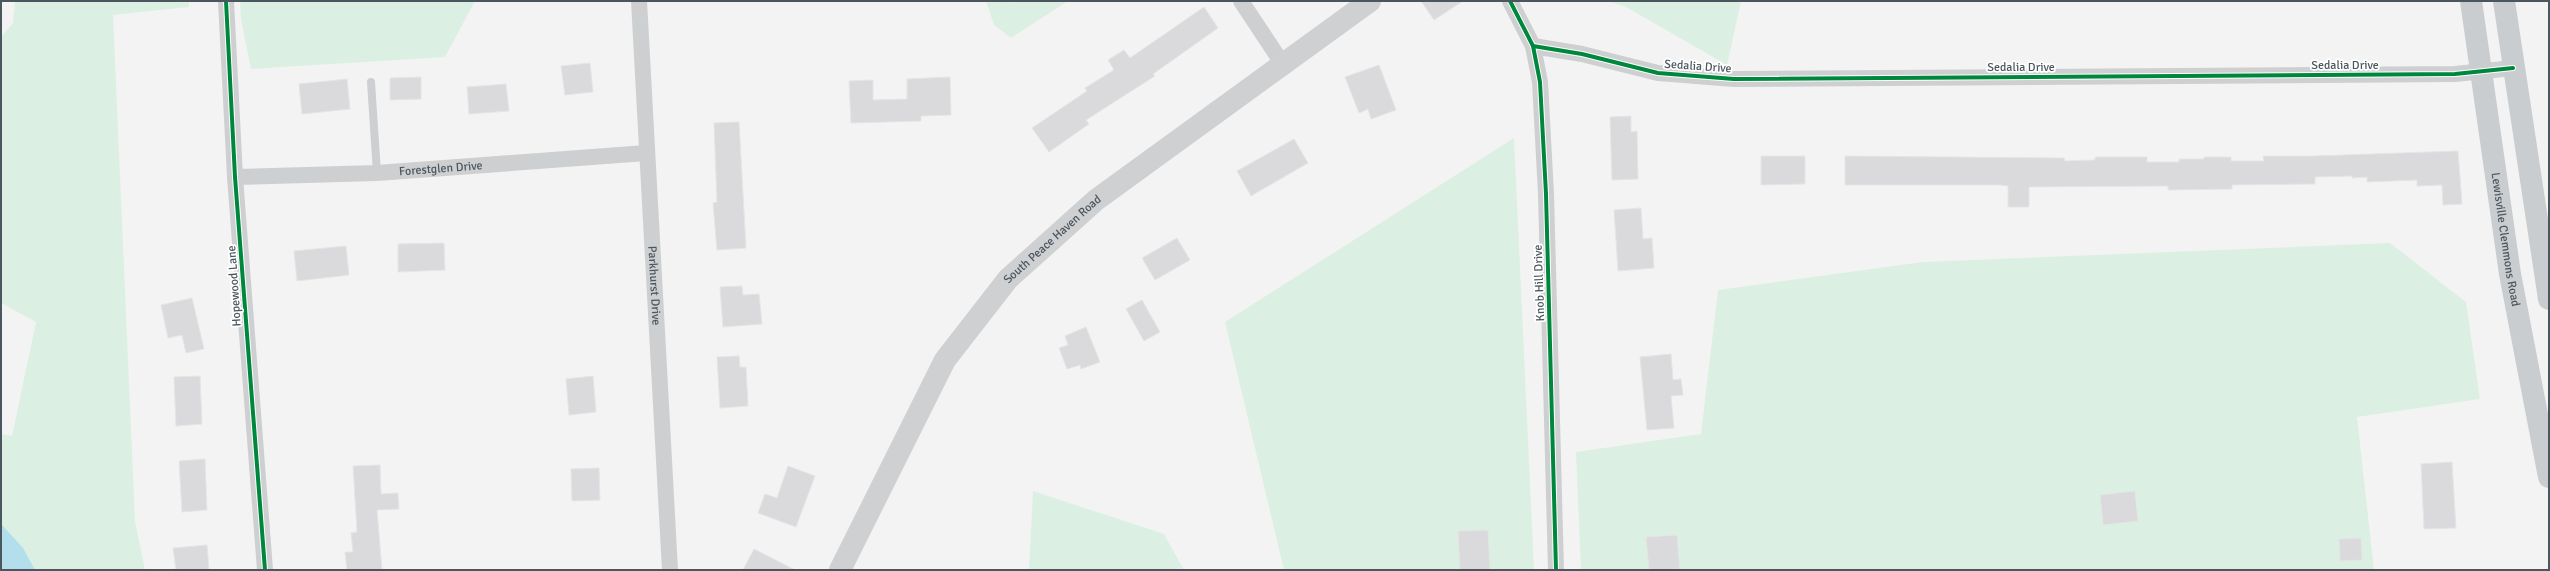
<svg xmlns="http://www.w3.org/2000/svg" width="2550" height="571" viewBox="0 0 2550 571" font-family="Signika,sans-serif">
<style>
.green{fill:#dbf0e2}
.water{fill:#b2dfeb}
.building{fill:#dadadc;stroke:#e5e5e6}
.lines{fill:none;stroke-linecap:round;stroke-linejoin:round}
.service{stroke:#cdcfd1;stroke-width:8}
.minor{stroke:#cdcfd1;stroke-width:16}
.secondary{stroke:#ced0d2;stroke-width:22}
.primary{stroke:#cacdcf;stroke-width:22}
.cycleway-casing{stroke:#fff;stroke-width:6}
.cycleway{stroke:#00873e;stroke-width:4}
.labels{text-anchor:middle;stroke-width:3.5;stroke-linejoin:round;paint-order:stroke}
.street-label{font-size:12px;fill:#4b565f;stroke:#fff}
</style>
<rect width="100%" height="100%" fill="#f4f3f3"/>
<path class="green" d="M15 1H189V7L113 15 135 521 145 570H1V434L12 436 36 322 1 303V37L13 23Z
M240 1H475L445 57 251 69 241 19Z
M986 1H1011V3L1015 1H1068L1011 38 994 25Z
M1608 1H1741L1727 65 1626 7Z
M1514 138 1534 570H1284L1225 322Z
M2390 243 2466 302 2480 399 2357 417 2374 570H1581L1576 452 1701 434 1718 290 1923 262Z
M1033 491 1164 534 1184 570H1029Z"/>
<path class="water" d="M1 524 23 548 35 570H1Z"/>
<path class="building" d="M1421 1H1463L1434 20Z
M1204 7 1218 28 1153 74 1155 76 1086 120 1089 124 1049 152 1032 128 1087 91 1085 88 1114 70 1108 60 1124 50 1130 58Z
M590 63 593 92 565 95 561 66Z
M1379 65 1396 110 1371 119 1368 109 1359 113 1345 77Z
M421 77V99L390 100V78Z
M950 77 951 115 921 116V121L851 123 849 81 873 80V100L907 99V79Z
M347 79 350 109 302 114 299 84Z
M506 84 509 111 469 114 467 87Z
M1631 116V132L1637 131 1638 179 1612 180 1610 117Z
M739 122 746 248 717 250 713 203 717 202 714 123Z
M1294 139 1308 163 1251 196 1237 171Z
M2458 151 2462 204 2443 205 2442 185 2417 186V180L2367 182V177L2352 178V176L2315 177V184L2232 185V189L2168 190V186L2029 187V207H2008V186L2000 185H1845V156L2064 158 2065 161 2095 160V157H2147V162H2179V159H2204V157H2231V161H2264L2263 156H2315Z
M1761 156H1805V184L1761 185Z
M1641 208 1643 239 1652 238 1654 268 1618 271 1614 210Z
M1177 238 1190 260 1155 280 1142 258Z
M444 243 445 270 398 272V244Z
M346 246 349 275 297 281 294 251Z
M742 286 743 295 759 294 762 324 723 327 720 287Z
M192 298 204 349 186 353 182 335 168 338 161 305Z
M1142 300 1160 332 1144 341 1126 309Z
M1086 327 1100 362 1081 369 1080 365 1067 369 1059 348 1068 345 1065 336Z
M1671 354 1673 380 1681 379 1683 395 1671 396 1674 428 1647 430 1640 357Z
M739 356 740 367H746L748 406 720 408 717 357Z
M200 376 202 424 176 426 174 377Z
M593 376 596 412 569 415 566 379Z
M205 459 207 510 182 512 179 461Z
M2452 462 2456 528 2424 529 2421 464Z
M380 465 381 494 398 493 399 509 377 510 382 570H347L345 552H353L351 533 357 532 353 466Z
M788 466 815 476 796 527 758 513 765 494 777 498Z
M599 468 600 500 572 501 571 469Z
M2135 491 2138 521 2103 525 2100 495Z
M1488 530 1490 570H1460L1458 531Z
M1677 535 1680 570H1649L1646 537Z
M2361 538 2362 560 2340 561 2339 539Z
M207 545 209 570H176L173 548Z
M754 549 795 570H743Z"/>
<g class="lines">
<path class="service" d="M371 82 377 173"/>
<g class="minor">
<path d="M226 1 235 177 265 570"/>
<path id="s1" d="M639 1 670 570"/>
<path d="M1241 1 1282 63"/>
<path d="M1510 1 1533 46 1540 82 1546 194 1556 570"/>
<path d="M1533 46 1582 54 1658 73 1734 79 2455 74 2513 68"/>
<path id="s2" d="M235 177 377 173 646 153"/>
</g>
<path class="secondary" id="s3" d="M840 570 945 360 1008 279 1096 200 1370 1"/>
<g class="primary">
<path id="s4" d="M2471 1 2510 274 2549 477"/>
<path d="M2504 1 2549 299"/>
</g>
<g class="cycleway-casing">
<path id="cycleway" d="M226 1 235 177 265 570
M1510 1 1533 46 1540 82 1546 194 1556 570
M1533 46 1582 54 1658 73 1734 79 2455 74 2513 68"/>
</g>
<use href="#cycleway" class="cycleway"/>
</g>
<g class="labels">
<g class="street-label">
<text x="2345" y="69">Sedalia Drive</text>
<text transform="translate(1698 66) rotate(4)" y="4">Sedalia Drive</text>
<text x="2021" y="71">Sedalia Drive</text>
<text dy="4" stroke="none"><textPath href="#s2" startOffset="206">Forestglen Drive</textPath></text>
<text dy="4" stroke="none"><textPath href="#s3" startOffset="397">South Peace Haven Road</textPath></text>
<text dy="4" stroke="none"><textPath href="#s4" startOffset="241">Lewisville Clemmons Road</textPath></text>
<text transform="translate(1539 283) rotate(-92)" y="4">Knob Hill Drive</text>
<text transform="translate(234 286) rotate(-94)" y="4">Hopewood Lane</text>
<text dy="4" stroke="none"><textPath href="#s1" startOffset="285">Parkhurst Drive</textPath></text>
</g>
</g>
<rect width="2550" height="571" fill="none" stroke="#4b565f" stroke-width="4"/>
</svg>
